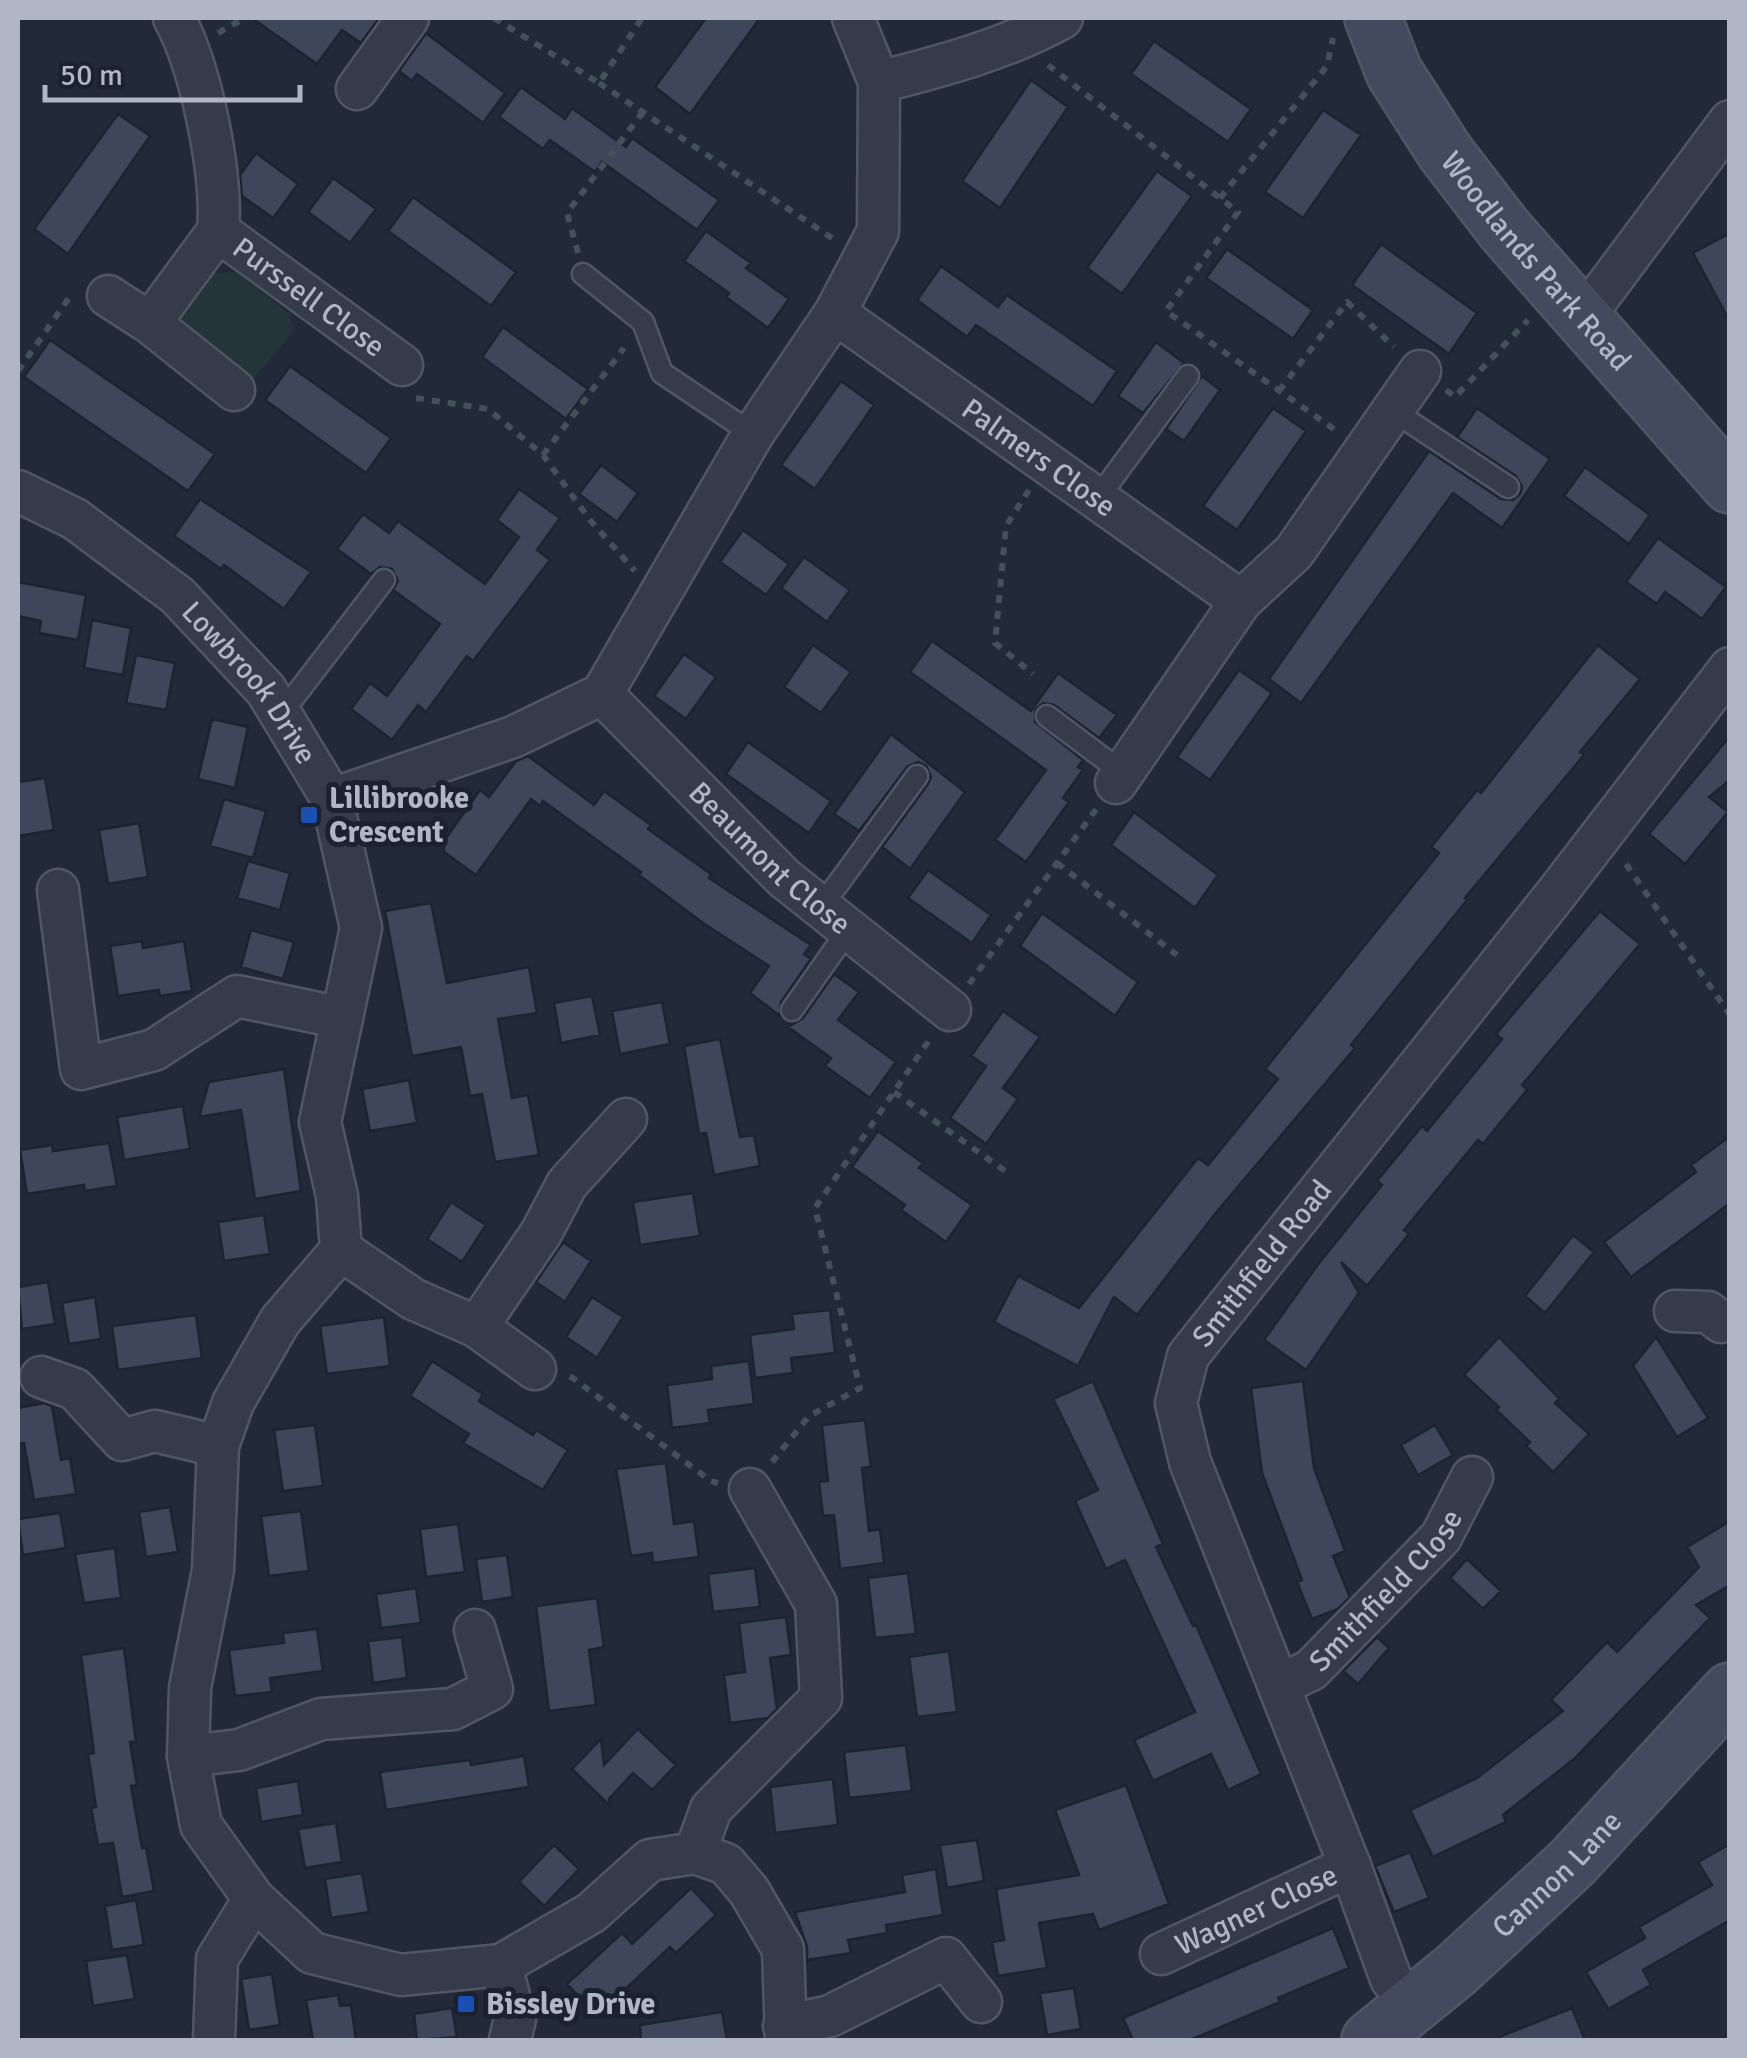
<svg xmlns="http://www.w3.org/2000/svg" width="1747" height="2058" viewBox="0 0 1747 2058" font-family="Signika,sans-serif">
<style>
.green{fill:#24353a}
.building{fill:#3e4659;stroke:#1d2330;stroke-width:2.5}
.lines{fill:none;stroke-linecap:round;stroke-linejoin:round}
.lane-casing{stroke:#505664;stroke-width:25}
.street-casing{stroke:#505664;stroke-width:45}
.secondary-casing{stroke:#505664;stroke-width:60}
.path{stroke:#425258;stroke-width:6;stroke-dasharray:8 8;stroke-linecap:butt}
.lane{stroke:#363b4a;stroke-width:20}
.street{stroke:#363b4a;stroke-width:40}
.secondary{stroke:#444a5d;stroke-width:55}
.transit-dot{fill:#1a4fb4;stroke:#1b212e;stroke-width:4}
.labels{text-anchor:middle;stroke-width:10;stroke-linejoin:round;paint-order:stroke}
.street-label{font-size:30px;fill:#b0b6c6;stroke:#1b212e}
.poi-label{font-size:30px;font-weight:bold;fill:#b0b6c6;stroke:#1b212e;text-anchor:start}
</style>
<rect width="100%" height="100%" fill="#222939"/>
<path class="green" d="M236 272 289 313 295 329 247 387 189 342 179 314 207 273Z"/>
<path class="building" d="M252 18H379L361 43 342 30 317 64Z
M706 18H760L690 114 655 87Z
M426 33 505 93 483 123 417 74 412 81 399 71Z
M1154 41 1251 109 1228 142 1131 74Z
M1031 80 1068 107 1000 208 962 181Z
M521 87 565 119 572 108 626 147 632 138 719 200 697 230 602 162 595 172 550 140 543 149 499 117Z
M1323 110 1361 135 1303 218 1265 192Z
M118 114 150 136 68 254 34 229Z
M256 153 298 184 273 218 242 196 240 175Z
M1157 171 1192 196 1122 294 1087 268Z
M333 178 376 209 350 243 308 212Z
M413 197 516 272 491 306 388 231Z
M706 231 751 263 746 268 789 299 768 328 726 297 729 293 684 261Z
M1730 233V322L1693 253Z
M1381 244 1477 313 1449 354 1352 285Z
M1227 249 1313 310 1293 339 1206 278Z
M941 266 998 307 1007 295 1117 371 1093 406 976 325 967 337 917 300Z
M503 327 588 389 566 419 482 357Z
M50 340 215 454 188 491 24 377Z
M1156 342 1184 363 1143 413 1118 396Z
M290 366 391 438 366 473 265 400Z
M1202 376 1220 390 1184 441 1166 429Z
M841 381 874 405 815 489 781 465Z
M1273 408 1306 431 1237 530 1203 506Z
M1477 408 1550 459 1502 528 1453 493 1301 703 1269 679 1429 451 1501 499 1513 500 1520 494 1522 487 1516 476 1457 437Z
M601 465 638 493 617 522 579 494Z
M1585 467 1650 515 1629 544 1564 496Z
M519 489 560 518 537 550 550 560 473 661 467 656 426 712 418 705 392 740 351 709 370 683 387 696 440 624 393 590 398 581 392 569 380 567 371 574 337 549 363 514 389 533 398 521 485 584 519 537 497 520Z
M200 499 311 572 284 609 224 565 221 569 174 536Z
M743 530 789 564 766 595 720 562Z
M1658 538 1726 587 1702 619 1665 592 1657 604 1626 582Z
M804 557 850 590 827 622 781 588Z
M18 582 86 595 78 640 39 633 41 621 18 616Z
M92 620 131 628 123 675 84 668Z
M932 641 1031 711 1058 673 1117 715 1099 738 1054 705 1043 703 1036 709 1035 722 1083 760 1078 767 1083 770 1063 798 1069 802 1026 862 995 840 1046 770 910 672Z
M813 645 851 672 821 713 784 687Z
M1598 645 1640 679 1580 752 1584 755 1465 898 1467 900 1351 1045 1355 1048 1215 1214 1137 1315 1114 1297 1078 1366 994 1322 1018 1276 1079 1308 1198 1158 1208 1165 1278 1079 1265 1069 1439 853 1431 847 1477 790 1481 793Z
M684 654 716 677 686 719 654 696Z
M136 655 175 663 166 710 126 703Z
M1239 670 1272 693 1210 780 1177 757Z
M212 719 248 727 235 788 198 779Z
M891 734 965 792 910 869 882 847 928 784 931 777 926 766 918 762 907 767 859 831 834 814Z
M1730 736V780L1709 797 1728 812 1685 864 1649 834Z
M748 742 831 801 809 833 726 774Z
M528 756 594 805 604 791 651 825 648 829 711 874 709 878 811 945 804 954 811 959 781 1002 780 1016 750 993 769 966 703 923 639 875 641 872 543 801 540 806 531 799 476 875 444 852V841L480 790 489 797 516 761Z
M45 778 54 830 18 836V782Z
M224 799 266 811 253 858 210 846Z
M1134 812 1218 875 1195 908 1111 845Z
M139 823 148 877 108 884 99 830Z
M248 861 290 873 280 910 237 898Z
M928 870 991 915 972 943 908 898Z
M431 903 447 983 529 967 537 1013 498 1019 512 1098 528 1095 539 1155 495 1162 482 1094 470 1096 461 1047 412 1056 385 911Z
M1600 911 1640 944 1522 1085 1527 1090 1483 1144 1478 1140 1404 1230 1409 1234 1367 1286 1341 1262 1359 1293 1306 1370 1264 1340 1319 1263 1382 1185 1377 1181 1422 1126 1427 1131 1502 1039 1496 1034Z
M1042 913 1138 982 1115 1016 1020 946Z
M251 930 294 942 283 979 241 967Z
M142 941 143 948 184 941 192 991 160 996 159 990 118 996 110 946Z
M834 974 859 992 838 1020 896 1062 870 1098 825 1066 831 1058 788 1027 803 1018Z
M592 996 600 1035 561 1043 554 1003Z
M662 1002 670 1044 620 1054 612 1011Z
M1003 1011 1040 1037 1003 1088 1018 1099 986 1144 950 1118 986 1066 971 1056Z
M720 1039 740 1137 754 1135 760 1166 714 1175 706 1133 699 1134 684 1046Z
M284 1069 301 1191 255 1199 241 1110 199 1117 209 1082Z
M409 1080 417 1123 370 1131 362 1089Z
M183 1106 190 1149 124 1160 117 1117Z
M878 1131 923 1163 919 1168 972 1205 946 1242 901 1210 905 1205 852 1167Z
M1730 1136V1203L1631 1277 1604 1242 1696 1172 1691 1165Z
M109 1143 117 1186 85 1191 84 1185 27 1194 20 1150 52 1145 53 1151Z
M693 1193 700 1236 640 1245 633 1202Z
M451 1202 486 1225 462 1262 427 1239Z
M264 1215 270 1254 224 1261 218 1222Z
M1573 1235 1594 1252 1545 1313 1525 1296Z
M563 1242 591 1261 565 1302 536 1282Z
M48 1282 55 1324 22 1329 18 1287Z
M95 1297 101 1339 69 1344 62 1303Z
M592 1297 623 1317 597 1358 566 1337Z
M830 1310 835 1353 791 1358 793 1373 755 1378 750 1335 794 1329 792 1314Z
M196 1315 202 1358 118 1370 112 1326Z
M384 1317 390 1366 327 1374 320 1326Z
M1499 1337 1559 1398 1555 1403 1589 1434 1553 1472 1526 1446 1530 1442 1496 1410 1499 1407 1464 1375Z
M1656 1337 1708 1418 1677 1437 1633 1366Z
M432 1361 483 1394 479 1401 533 1435 536 1430 568 1450 543 1490 463 1443 469 1434 410 1396Z
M749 1361 754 1404 708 1410 710 1423 672 1428 667 1385 712 1379 711 1366Z
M1093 1381 1163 1544 1156 1547 1193 1626 1196 1625 1261 1774 1228 1790 1211 1754 1153 1781 1134 1740 1195 1712 1125 1560 1106 1569 1075 1501 1098 1490 1053 1399Z
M1303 1381 1314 1468 1345 1551 1333 1556 1350 1597 1338 1609 1312 1619 1297 1582 1302 1580 1262 1473 1251 1388Z
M44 1403 52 1406 61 1460 70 1458 76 1494 34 1500 24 1443 18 1444V1408Z
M865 1420 871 1467 862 1468 869 1531 880 1529 884 1563 840 1569 834 1515 823 1516 819 1482 828 1481 822 1425Z
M315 1425 323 1486 283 1491 274 1430Z
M1435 1425 1453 1455 1418 1475 1401 1445Z
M666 1463 674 1524 694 1521 699 1557 653 1563 652 1553 631 1556 616 1469Z
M170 1507 178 1552 146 1557 139 1512Z
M301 1511 309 1571 269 1576 261 1516Z
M60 1513 66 1548 23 1555 18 1519Z
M1730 1521V1585L1696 1605 1710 1618 1574 1759 1503 1815 1506 1822 1433 1857 1410 1810 1477 1778 1563 1711 1551 1700 1607 1642 1617 1652 1699 1567 1687 1547Z
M458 1524 465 1572 426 1577 420 1529Z
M115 1548 121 1598 84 1603 75 1554Z
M507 1555 513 1597 482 1602 476 1559Z
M1467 1559 1501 1591 1483 1609 1450 1578Z
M755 1568 760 1607 713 1612 708 1574Z
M908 1573 916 1634 875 1638 868 1578Z
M416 1588 421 1623 381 1628 376 1594Z
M597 1598 604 1647 589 1650 596 1705 549 1711 536 1606Z
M786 1617 791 1655 770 1658 777 1709 768 1718 730 1723 724 1675 745 1672 739 1623Z
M317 1629 323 1671 270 1678 272 1692 235 1696 229 1650 284 1643 283 1633Z
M402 1637 407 1678 373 1683 368 1641Z
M1377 1637 1389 1648 1358 1684 1343 1671Z
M124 1648 136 1742H130L137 1785 131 1786 142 1848 146 1847 154 1891 122 1897 113 1843 98 1845 91 1808 96 1807 88 1754 94 1753 81 1655Z
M949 1651 957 1712 917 1717 909 1657Z
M638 1729 676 1765 652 1790 633 1773 609 1799 610 1806 572 1769 601 1739 604 1765Z
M906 1745 912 1791 849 1798 844 1752Z
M524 1756 529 1787 386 1810 380 1772 470 1760 471 1765Z
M833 1779 838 1825 775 1833 770 1787Z
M298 1781 303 1815 261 1822 256 1788Z
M1126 1785 1169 1904 1099 1930 1093 1914 1039 1923 1047 1968 998 1976 992 1942 1004 1940 996 1889 1079 1875 1055 1810Z
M336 1823 342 1862 305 1868 298 1829Z
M977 1840 984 1881 947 1888 940 1845Z
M1730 1844V1920L1643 1970 1651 1985 1608 2009 1586 1972 1645 1938 1639 1927 1712 1885 1698 1862Z
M554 1845 579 1869 544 1906 519 1882Z
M1410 1852 1429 1898 1394 1912 1375 1866Z
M936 1869 943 1915 886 1925 887 1933 848 1940 851 1953 807 1960V1947L795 1912 905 1892 902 1875Z
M362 1873 369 1912 331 1918 325 1879Z
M691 1888 716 1915 676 1953 670 1947 597 2016 567 1984 622 1933 632 1944Z
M136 1900 144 1945 112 1950 105 1906Z
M1333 1928 1349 1968 1278 1998 1280 2002 1190 2040H1133L1123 2018Z
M127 1955 135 1999 93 2006 86 1961Z
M272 1974 280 2025 249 2030 241 1979Z
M1074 1988 1081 2029 1047 2035 1040 1993Z
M338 1995 340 2006 351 2005 356 2040H313L306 2000Z
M452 2008 457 2037 417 2040 414 2014Z
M1572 2008 1585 2040H1494V2039Z
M722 2012 727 2040H641L640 2025Z"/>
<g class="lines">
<g class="lane-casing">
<path id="lane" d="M583 274 643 322 662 373 753 434
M1392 410 1508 487
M1097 499 1188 376
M281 714 384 580
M1047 716 1123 773
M821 907 917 776
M792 1010 849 929"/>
</g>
<g class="street-casing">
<g id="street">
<path id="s1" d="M174 18C201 67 223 175 218 231L402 365"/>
<path d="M879 82C942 66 1006 49 1062 18"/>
<path d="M357 89 408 18"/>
<path d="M108 296 150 323 234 390"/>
<path id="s2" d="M835 313 1241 601"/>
<path d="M1583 318 1730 121"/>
<path d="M150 323 218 231"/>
<path id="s3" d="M18 491 75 519 178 596 266 690 332 799 361 928 320 1122 337 1196 341 1250"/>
<path id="s4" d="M602 694 784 878 950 1010"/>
<path d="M1116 783 1241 601 1294 552 1420 371"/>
<path d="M332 799 513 737 602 694 753 434 835 313 878 231 879 82 853 18"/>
<path d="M58 890 81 1069 154 1050 237 996 342 1018"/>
<path d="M341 1250 280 1321 233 1403 218 1446 213 1570 190 1688 188 1756 201 1825 254 1899 312 1953 401 1975 501 1965 591 1913 650 1860 695 1853 726 1864 749 1891 783 1949 786 2040"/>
<path d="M341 1250 413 1299 477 1327 535 1369"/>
<path d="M1675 1311 1708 1312 1721 1322"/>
<path d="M477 1327 541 1233 567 1184 626 1119"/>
<path d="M41 1377 75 1389 122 1440 155 1431 218 1446"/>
<path id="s5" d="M1279 1685 1311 1670 1441 1537 1472 1477"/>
<path d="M188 1756 239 1750 321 1719 453 1709 492 1689 475 1630"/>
<path d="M695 1853 711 1809 821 1698 816 1604 750 1489"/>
<path id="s6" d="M1161 1954 1350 1866"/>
<path d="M501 1965 515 2019 510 2040"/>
<path id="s7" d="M1413 2007 1391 1979 1350 1866 1190 1462 1176 1403 1188 1356 1556 894 1730 668"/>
<path d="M784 2026 830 2016 946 1958 981 2002"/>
<path d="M214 2040 217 1959 254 1899"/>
</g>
</g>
<g class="secondary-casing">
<g id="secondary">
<path id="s8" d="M1373 18 1394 72 1445 152 1505 230 1730 485"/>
<path id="s9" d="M1370 2040 1457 1969 1573 1862 1730 1691"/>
</g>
</g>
<path class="path" d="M494 18 599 83 642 18
M218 33 245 18
M1048 65 1238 212 1166 311 1338 432
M599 83 835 240
M1220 198 1327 66 1333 38
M578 253 567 213 642 113
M18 371 71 295
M1446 390 1455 397 1528 320
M1279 391 1347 302 1394 347
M416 398 488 409 543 455 590 520 635 571
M543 455 624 348
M1029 490 1006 526 995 643 1033 674
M1057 863 1177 955
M1626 864 1730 1015
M969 984 1097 808
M894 1092 1008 1173
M570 1376 711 1481 718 1483
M772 1462 809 1416 860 1388 815 1208 930 1039"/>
<use href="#lane" class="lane"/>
<use href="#street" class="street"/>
<use href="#secondary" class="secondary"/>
</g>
<g class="transit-dot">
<rect x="299" y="805" width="20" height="20" rx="5"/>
<rect x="456" y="1994" width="20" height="20" rx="5"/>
</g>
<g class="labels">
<g class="street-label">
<text dy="10" stroke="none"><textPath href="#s8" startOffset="295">Woodlands Park Road</textPath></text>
<text dy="10" stroke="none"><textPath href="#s1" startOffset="332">Purssell Close</textPath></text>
<text dy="10" stroke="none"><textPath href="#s2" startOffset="250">Palmers Close</textPath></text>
<text dy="10" stroke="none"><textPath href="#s3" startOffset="305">Lowbrook Drive</textPath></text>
<text dy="10" stroke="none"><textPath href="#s4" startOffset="235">Beaumont Close</textPath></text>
<text dy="10" stroke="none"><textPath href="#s7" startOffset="818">Smithfield Road</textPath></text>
<text dy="10" stroke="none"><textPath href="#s5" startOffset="145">Smithfield Close</textPath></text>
<text dy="10" stroke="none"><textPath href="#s9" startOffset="250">Cannon Lane</textPath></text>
<text dy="10" stroke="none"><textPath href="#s6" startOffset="105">Wagner Close</textPath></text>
</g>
<g class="poi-label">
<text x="329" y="808">Lillibrooke<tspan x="329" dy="34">Crescent</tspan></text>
<text x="486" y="2014">Bissley Drive</text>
</g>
</g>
<rect width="1747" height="2058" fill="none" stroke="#b0b6c6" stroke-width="40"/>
<path d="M45 85v15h255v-15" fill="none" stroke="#b0b6c6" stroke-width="5"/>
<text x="60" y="85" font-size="30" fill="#b0b6c6" stroke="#1b212e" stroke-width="8" paint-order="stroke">50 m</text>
</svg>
